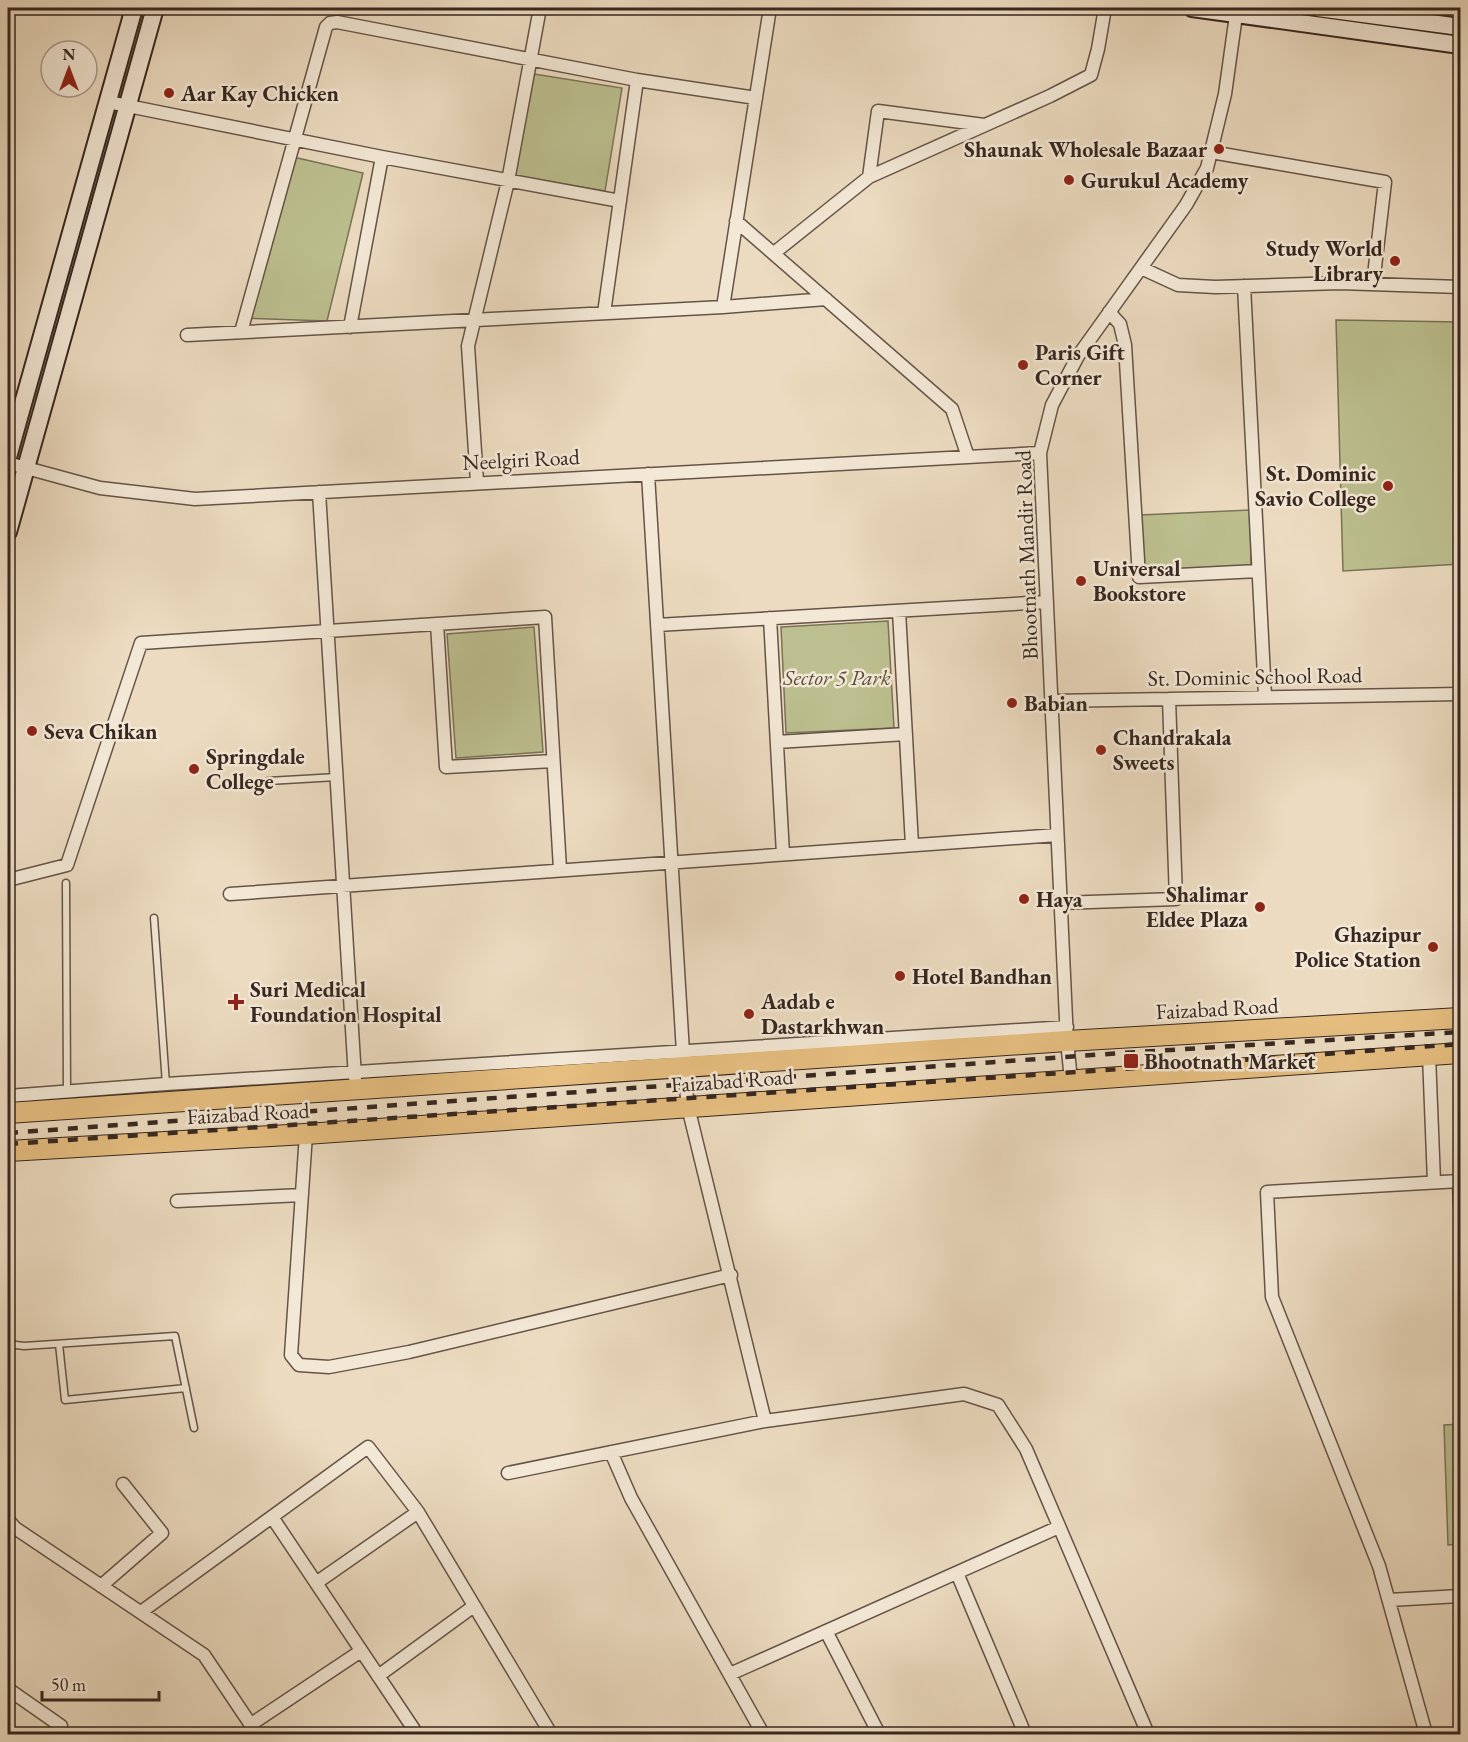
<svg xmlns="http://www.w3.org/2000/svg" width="1468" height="1742" viewBox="0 0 1468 1742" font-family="'EB Garamond',serif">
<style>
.green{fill:#bcbf8f;stroke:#797358;stroke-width:1.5}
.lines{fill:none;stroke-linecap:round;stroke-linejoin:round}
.lane-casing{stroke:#645448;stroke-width:9}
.street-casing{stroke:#645448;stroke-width:15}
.secondary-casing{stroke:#362720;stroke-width:20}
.primary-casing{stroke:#362720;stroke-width:22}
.path{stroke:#362720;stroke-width:3;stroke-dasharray:4.5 3;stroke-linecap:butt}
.lane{stroke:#f3e8d6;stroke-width:6}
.street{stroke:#f3e8d6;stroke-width:12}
.secondary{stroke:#f3e8d6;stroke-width:16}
.primary{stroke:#e6be80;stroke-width:20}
.rail{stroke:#362720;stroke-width:4.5;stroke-dasharray:10 10;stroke-linecap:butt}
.poi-dot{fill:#8f2418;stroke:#f3e8d6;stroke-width:2}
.labels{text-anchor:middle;stroke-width:5;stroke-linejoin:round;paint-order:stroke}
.poi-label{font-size:22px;font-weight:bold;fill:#362720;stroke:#f3e8d6;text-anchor:start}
.street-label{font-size:22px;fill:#362720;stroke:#f3e8d6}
.park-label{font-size:22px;font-style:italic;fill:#584d3c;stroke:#f3e8d6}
</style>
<rect width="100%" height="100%" fill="#ecdbc0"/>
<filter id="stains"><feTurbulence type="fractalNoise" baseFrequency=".00333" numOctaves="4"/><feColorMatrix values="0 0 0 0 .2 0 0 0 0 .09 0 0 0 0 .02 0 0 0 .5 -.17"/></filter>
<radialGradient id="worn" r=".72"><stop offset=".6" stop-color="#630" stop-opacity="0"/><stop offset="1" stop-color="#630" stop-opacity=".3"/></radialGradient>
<path class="green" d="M528 73 622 88 605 191 511 175Z
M289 156 363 173 327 321 239 318Z
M1336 320 1460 322V564L1343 571Z
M1250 510 1251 567 1142 573 1140 515Z
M888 621 894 728 786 733 781 627Z
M534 627 543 752 456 758 447 634Z
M1460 1424V1544L1448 1545 1444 1425Z"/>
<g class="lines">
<g class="lane-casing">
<path id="lane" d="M268 781 337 777
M66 883 67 1092
M154 918 166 1084
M8 1344 24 1346 175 1336 194 1428
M59 1344 65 1400 186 1388"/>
</g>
<g class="street-casing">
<path id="street" d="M108 102 382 157 620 201
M1211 152 1385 182 1373 284
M869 177 878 111 984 125
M736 221 952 409 968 457
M774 253 869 177 1050 96 1091 75 1098 49 1105 8
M1141 268 1178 285 1215 287 1339 283 1460 287
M1244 286 1265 696
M723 307 770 8
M1109 312 1120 324 1125 345 1139 577 1258 571
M604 313 637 80
M350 327 382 157
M241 332 326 27 330 23 337 22 637 80 756 98
M187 335 723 307 826 299
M8 463 100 488 195 499 1040 453
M648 474 684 1069 688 1107 765 1421 964 1394 998 1405 1026 1449 1148 1734
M477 482 468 346 508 181 540 8
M319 492 355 1078
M899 611 912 845
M770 618 783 854
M437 624 446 767 553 761
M657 625 1047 602
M1051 701 1460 694
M777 742 906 734
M8 880 67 865 141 643 545 617 560 869
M230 894 1057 835
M1061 903 1176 899 1169 699
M1429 1055 1434 1182
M1071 1080 1067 1041 1040 453 1052 405 1078 356 1186 205 1207 168 1225 94 1237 8
M8 1096 166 1084 1067 1027
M306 1134 291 1355 299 1365 329 1367 409 1352 731 1275
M1459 1181 1460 1208
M177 1201 302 1195
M611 1452 631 1498 763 1734
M508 1473 765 1421
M272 1517 417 1734
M8 1520 15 1528 204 1655 257 1734
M957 1573 1025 1734
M316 1583 418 1512
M101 1586 162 1533 123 1484
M1389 1600 1460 1596
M141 1612 368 1447 418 1512 551 1734
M826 1631 879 1734
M730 1674 1059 1527
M378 1676 474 1606
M8 1689 61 1726 54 1734
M250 1725 361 1651
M1426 1734 1379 1566 1272 1297 1267 1192 1460 1181"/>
</g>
<g class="secondary-casing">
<path id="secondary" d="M1192 8 1460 45
M1318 8 1460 27
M8 457 134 8
M8 532 155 8"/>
</g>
<g class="primary-casing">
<path id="primary" d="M8 1113 1067 1041 1460 1018
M8 1151 306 1134 1460 1053"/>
</g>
<path class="path" d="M8 571 14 547
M1456 660 1457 680"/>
<use href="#lane" class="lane"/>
<use href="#street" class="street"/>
<use href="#secondary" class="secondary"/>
<use href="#primary" class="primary"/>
<path class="rail" d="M8 1133 1121 1053 1460 1032
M8 1144 1121 1069 1460 1044"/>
</g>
<g class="poi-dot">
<circle cx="169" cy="93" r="6"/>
<circle cx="1219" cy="149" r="6"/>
<circle cx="1069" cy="180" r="6"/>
<circle cx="1395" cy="261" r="6"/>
<circle cx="1023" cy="365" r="6"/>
<circle cx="1388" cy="486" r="6"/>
<circle cx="1081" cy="581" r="6"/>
<circle cx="1012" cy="703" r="6"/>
<circle cx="32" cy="731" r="6"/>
<circle cx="1101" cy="750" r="6"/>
<circle cx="194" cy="769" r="6"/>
<circle cx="1024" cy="899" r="6"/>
<circle cx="1260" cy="907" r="6"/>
<circle cx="1433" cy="947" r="6"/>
<circle cx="900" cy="976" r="6"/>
<path d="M233 993h6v6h6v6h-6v6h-6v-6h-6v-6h6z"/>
<circle cx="749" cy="1014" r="6"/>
<rect x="1123" y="1053" width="16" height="16" rx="3"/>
</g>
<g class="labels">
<g class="poi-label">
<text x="181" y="101">Aar Kay Chicken</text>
<text x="1207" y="157" text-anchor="end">Shaunak Wholesale Bazaar</text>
<text x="1081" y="188">Gurukul Academy</text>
<text x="1383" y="256" text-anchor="end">Study World<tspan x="1383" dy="25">Library</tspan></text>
<text x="1035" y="360">Paris Gift<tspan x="1035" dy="25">Corner</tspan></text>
<text x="1376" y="481" text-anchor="end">St. Dominic<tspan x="1376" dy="25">Savio College</tspan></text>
<text x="1093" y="576">Universal<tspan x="1093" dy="25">Bookstore</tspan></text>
<text x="1024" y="711">Babian</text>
<text x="44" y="739">Seva Chikan</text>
<text x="1113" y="745">Chandrakala<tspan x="1113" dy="25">Sweets</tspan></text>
<text x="206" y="764">Springdale<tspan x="206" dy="25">College</tspan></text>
<text x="1248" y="902" text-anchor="end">Shalimar<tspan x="1248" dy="25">Eldee Plaza</tspan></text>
<text x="1036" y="907">Haya</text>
<text x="1421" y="942" text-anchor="end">Ghazipur<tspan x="1421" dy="25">Police Station</tspan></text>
<text x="912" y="984">Hotel Bandhan</text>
<text x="250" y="997">Suri Medical<tspan x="250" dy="25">Foundation Hospital</tspan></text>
<text x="761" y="1009">Aadab e<tspan x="761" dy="25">Dastarkhwan</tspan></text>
<text x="1144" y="1069">Bhootnath Market</text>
</g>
<g class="street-label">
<text transform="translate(521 459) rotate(-3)" y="8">Neelgiri Road</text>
<text transform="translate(1026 555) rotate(-92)" y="8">Bhootnath Mandir Road</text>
<text transform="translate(1255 676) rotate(-1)" y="8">St. Dominic School Road</text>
<text transform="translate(1217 1008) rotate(-3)" y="8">Faizabad Road</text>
<text transform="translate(732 1080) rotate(-4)" y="8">Faizabad Road</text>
<text transform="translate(248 1113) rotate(-3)" y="8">Faizabad Road</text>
</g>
<g class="park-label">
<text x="837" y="685">Sector 5 Park</text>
</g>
</g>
<rect width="1468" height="1742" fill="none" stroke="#ecdbc0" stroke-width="30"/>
<rect x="9" y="9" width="1450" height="1724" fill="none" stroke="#362720" stroke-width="3"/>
<rect x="15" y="15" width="1438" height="1712" fill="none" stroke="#362720" stroke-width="1.5"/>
<g transform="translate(69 69)"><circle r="28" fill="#f3e8d6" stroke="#a79b8d" stroke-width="1.5"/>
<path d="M0-4.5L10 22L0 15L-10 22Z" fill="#8f2418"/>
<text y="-9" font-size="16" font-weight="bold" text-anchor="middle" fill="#362720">N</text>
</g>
<path d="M42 1691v9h117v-9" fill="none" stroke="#362720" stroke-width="3"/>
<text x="51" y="1691" font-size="18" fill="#362720" stroke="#f3e8d6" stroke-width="4.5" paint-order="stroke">50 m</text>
<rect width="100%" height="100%" filter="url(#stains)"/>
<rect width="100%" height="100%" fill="url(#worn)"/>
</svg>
